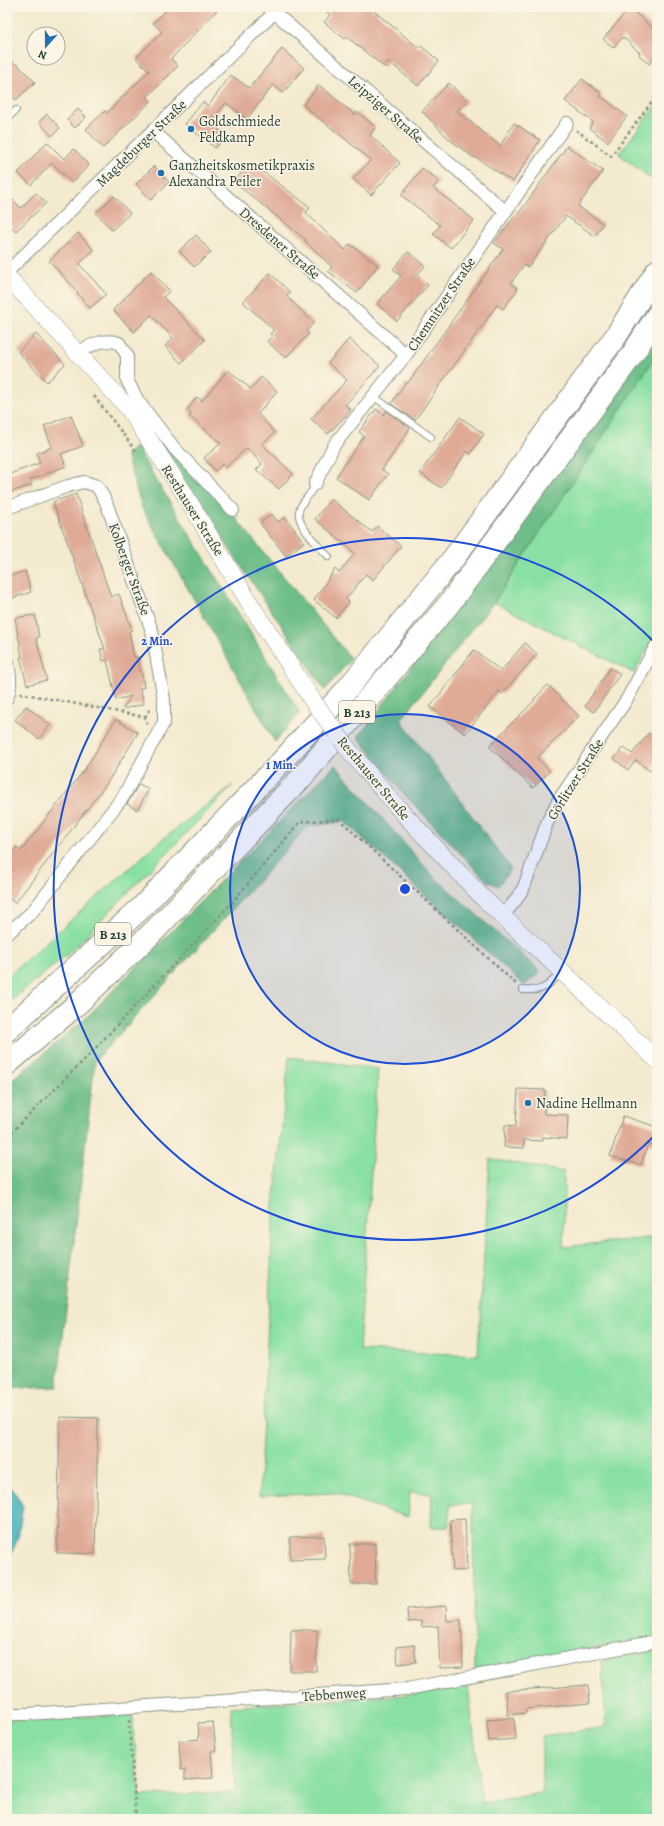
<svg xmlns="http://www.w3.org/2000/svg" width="664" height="1826" viewBox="0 0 664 1826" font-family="Alegreya,serif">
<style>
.green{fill:#89e0a4;stroke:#548e6c}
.forest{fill:#6ebe8a;stroke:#467e5f}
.water{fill:#39abb3;stroke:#2c7474}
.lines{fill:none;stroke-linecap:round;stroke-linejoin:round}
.stream{stroke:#39abb3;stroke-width:4.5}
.building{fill:#dfab97}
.lane-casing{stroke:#899482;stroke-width:8}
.street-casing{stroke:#899482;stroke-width:14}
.secondary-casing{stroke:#899482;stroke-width:18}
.highway-casing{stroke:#899482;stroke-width:24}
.path{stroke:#899482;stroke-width:2.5;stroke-dasharray:3 3;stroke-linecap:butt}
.lane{stroke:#fff;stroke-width:6}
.street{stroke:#fff;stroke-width:12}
.secondary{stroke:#fff;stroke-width:17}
.highway{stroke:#fff;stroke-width:22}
.secondary-bridge-casing{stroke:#899482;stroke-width:18;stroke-linecap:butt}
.secondary-bridge{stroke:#fff;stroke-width:17}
.ring{fill:none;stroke:#1d4ed8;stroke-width:2}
.poi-dot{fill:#1f6fb2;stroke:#fcf5e5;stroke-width:1.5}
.labels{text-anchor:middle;stroke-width:3;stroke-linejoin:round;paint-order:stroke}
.shield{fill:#fcf5e5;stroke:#617469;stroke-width:1}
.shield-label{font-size:13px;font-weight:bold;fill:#1f3d34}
.street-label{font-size:14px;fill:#1f3d34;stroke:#fcf5e5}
.poi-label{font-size:14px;fill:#1f3d34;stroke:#fcf5e5;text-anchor:start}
.centre{fill:#1d4ed8;stroke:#fcf5e5;stroke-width:2}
.ring-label{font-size:12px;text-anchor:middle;font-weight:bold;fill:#1d4ed8;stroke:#fcf5e5;stroke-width:3;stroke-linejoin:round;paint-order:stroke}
</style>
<rect width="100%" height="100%" fill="#fcf5e5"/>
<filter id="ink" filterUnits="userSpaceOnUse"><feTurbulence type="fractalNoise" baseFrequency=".025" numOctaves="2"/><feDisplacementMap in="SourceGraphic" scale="8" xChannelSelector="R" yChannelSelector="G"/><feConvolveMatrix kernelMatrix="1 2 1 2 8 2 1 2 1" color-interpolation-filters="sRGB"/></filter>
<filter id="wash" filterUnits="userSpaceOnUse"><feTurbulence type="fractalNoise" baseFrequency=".012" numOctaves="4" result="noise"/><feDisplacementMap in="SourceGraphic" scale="16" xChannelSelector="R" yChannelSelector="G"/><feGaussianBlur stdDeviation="0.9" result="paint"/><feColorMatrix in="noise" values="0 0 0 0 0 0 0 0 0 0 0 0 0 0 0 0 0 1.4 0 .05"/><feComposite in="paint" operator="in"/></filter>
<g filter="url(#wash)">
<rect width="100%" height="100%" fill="#f3eacf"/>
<path class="green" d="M657 104V183L619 154Z
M657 354V629L634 673 494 602Z
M233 785 70 952 7 1004V977L159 842Z
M289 1057 378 1069 359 1350 478 1355 490 1159 564 1172V1247L657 1237V1637L475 1670 473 1504 450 1505 448 1527H431L432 1494 410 1492 408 1517 335 1493 259 1496 274 1205Z
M657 1650V1819H7V1720L132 1715 140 1796 235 1792 231 1707 408 1695 468 1686 482 1803 542 1793V1736L606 1727 602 1661Z"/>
<path class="forest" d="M657 329V354L494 602 401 720 511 869 498 886 487 881 405 795 358 737 456 609Z
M162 428 351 659 325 690 153 436Z
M136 447 300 713 275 742 142 508 126 454Z
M335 765 433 876 541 972 524 985 344 821 307 827 95 1061 57 1387 7 1389V1084L84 1020Z"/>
<path class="water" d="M7 1488 13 1489 23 1506 18 1538 10 1558H7Z"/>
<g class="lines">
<path class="stream" d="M645 1819 657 1813"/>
</g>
<g id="blocks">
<path class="building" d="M169 7H220L171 59 178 66 147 97 151 101 103 148 86 129 105 111 107 113 149 71 136 58 162 32 153 23Z
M321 7H369L419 48 421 46 439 61 418 86 388 61 384 67 347 37 345 39 324 22 330 15Z
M630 8 657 32V54L649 64 639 55 640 53 623 37 613 48 603 39Z
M282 49 304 68 283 93 273 85 247 119 226 103 210 122 226 135 215 148 185 124 203 102 208 106 231 75 249 88Z
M7 56 16 65 17 64 35 82 16 100 7 91Z
M582 79 602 94 600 96 627 116 608 142 589 128 593 122 565 101Z
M449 83 467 101 457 111 500 146 514 123 540 140 513 182 475 157 474 158 449 139 422 111Z
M319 85 355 115 357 112 376 127 370 135 400 163 371 195 353 179 371 160 303 105Z
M78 109 86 117 75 128 67 120Z
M47 114 60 128 52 136 39 122Z
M47 142 64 159 74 149 89 165 72 183 52 163 31 185 18 173Z
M567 146 603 171 578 206 603 224 595 236 566 216 528 267 524 265 511 283 518 289 503 309 497 305 415 420 391 404 406 382 408 383 503 249 494 243 518 212 519 213Z
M250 162 310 207 306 213 345 250 350 244 378 265 357 293 328 271 332 267 305 241 306 240 234 182Z
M154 166 169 182 151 200 136 184Z
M422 168 439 181 433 188 474 220 451 248 433 234 440 225 401 195Z
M36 193 46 203 16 231 7 222V205L13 200 21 208Z
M114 196 130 213 112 230 96 213Z
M78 233 94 250 79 264 106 294 90 308 77 293 78 292 49 261Z
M196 235 211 252 194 267 179 251Z
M408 252 425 266 417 275 428 285 397 321 377 304 401 276 393 269Z
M151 271 170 291 163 297 205 340 181 363 165 346 173 338 151 315 134 332 113 310Z
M270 273 290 292 286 296 314 323 306 331 309 334 285 358 267 341 273 336 270 334 274 330 243 302Z
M36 334 65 364 47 382 18 352Z
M349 339 380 366 345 405 351 410 328 434 311 419 347 380 328 363Z
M228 370 251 389 261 377 277 391 258 414 275 433 262 444 293 474 279 489 256 470 262 464 247 448 226 467 223 464 215 471 204 458 221 443 189 416 191 414 187 410 197 397 202 401Z
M376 409 384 415 386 411 410 428 382 470 388 474 369 500 336 477 364 436 359 432Z
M71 415 83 446 61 454 66 466 30 480 32 485 7 493V475L40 463 37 453 52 447 44 426Z
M460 417 484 434 470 454 467 451 441 488 420 473Z
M76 494 111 597 119 594 132 630 129 631 134 657H137L143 680 144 687 140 688 144 704 123 709 131 696 116 700 107 660 103 661 100 649H105L53 502Z
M331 499 372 532 377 526 401 546 373 580 366 574 346 599 349 602 336 618 314 600 335 569 339 573 355 553 315 519Z
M272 514 278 522 285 517 304 542 286 556 260 523Z
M25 571 31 592 7 600V577Z
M35 615 39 637 36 638 47 680 27 685 20 657H22L15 618Z
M525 643 537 654 502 694 499 691 465 734 430 707 474 650 501 671Z
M610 668 620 674 594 712 585 706Z
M548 685 579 716 537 758 550 771 533 788 489 746 535 700 534 699Z
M26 706 50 725 39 739 15 720Z
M116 719 138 733 107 783 15 903 7 897V860L17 847 21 851 85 769Z
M649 733 657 739V762L650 771 636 760 628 770 614 759 623 747 632 754Z
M139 784 149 789 137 810 127 804Z
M518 1089 545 1090 544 1114 568 1115 567 1139 543 1137V1141L524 1140V1148L504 1147 505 1125 516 1126Z
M623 1116 657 1127V1146L648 1144 641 1165 610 1156Z
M60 1417 98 1418 95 1554 57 1553Z
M465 1519 467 1570 453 1571 450 1520Z
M324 1536 325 1559 290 1560V1537Z
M350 1544H375L376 1584H351Z
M446 1606 447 1621 461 1620 463 1667 440 1668 438 1626 422 1627 421 1621 408 1622 407 1609Z
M291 1630H317L316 1671H290Z
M414 1645 416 1662 398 1664 396 1647Z
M588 1685 590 1703 525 1709 526 1713 508 1715 506 1691Z
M514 1718 516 1739 489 1741 487 1720Z
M213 1722 216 1751H211L213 1778 185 1780V1769L181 1770 179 1741 199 1739 198 1723Z"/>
</g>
</g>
<g filter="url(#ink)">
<use href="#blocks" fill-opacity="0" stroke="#899482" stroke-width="1"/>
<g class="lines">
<g class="lane-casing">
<path id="lane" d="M7 119 16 110
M373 396 431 437
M315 484C311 495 304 499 300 508 293 523 319 546 329 557
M523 990C544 992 547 986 561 973"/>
</g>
<g class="street-casing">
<path id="street" d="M268 7 505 211
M154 132 406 355
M7 272 274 13
M77 353C91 345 103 338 119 343L127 355V380L138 401 175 449 233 510
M315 484 334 445 406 355 567 123
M7 508 68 486 84 482 97 486 106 502 152 631 164 700V722L123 797 32 912 7 934
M7 660C10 673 12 686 7 698
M502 917 515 901 524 887 547 823 558 801 627 699 657 644
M7 1714H27L407 1689 657 1641"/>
</g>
<g class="secondary-casing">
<path id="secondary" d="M7 276 129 409 184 493 252 607 313 701
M352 754 401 811 484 899 657 1060"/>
</g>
<g class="highway-casing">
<path id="highway" d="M7 1030 140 909 283 760 348 688 453 559 616 336 657 271
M7 1064 75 1006 154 931 301 778 449 604 632 355 657 316"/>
</g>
<path class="path" d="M576 130 611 156 657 95
M94 396 136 451
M20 693 145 717 147 725
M145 717 151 707
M7 1137 89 1055 229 906 300 822 339 819 516 984
M129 1720 136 1819"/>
<use href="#lane" class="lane"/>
<use href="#street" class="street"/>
<use href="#secondary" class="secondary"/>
<use href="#highway" class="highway"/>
<g class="secondary-bridge-casing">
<path id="secondary-bridge" d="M313 701 352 754"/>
</g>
<use href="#secondary-bridge" class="secondary-bridge"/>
</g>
</g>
<circle cx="405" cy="889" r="175" fill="#1d4ed8" fill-opacity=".12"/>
<g class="ring">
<circle cx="405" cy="889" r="175"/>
<path d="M655 1135A351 351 0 1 1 655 643"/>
</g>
<g class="poi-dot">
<circle cx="191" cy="129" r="4"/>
<circle cx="161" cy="173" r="4"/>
<circle cx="528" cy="1103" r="4"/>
</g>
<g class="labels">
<g class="shield">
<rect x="339" y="701" width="36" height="22" rx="3"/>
<rect x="95" y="923" width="36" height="22" rx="3"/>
</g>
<g class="shield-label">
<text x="357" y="717">B 213</text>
<text x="113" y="939">B 213</text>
</g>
<g class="street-label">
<text transform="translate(386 109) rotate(41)" y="5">Leipziger Straße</text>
<text transform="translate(141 143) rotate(-44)" y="5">Magdeburger Straße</text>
<text transform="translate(280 243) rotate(41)" y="5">Dresdener Straße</text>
<text transform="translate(441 304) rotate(-56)" y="5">Chemnitzer Straße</text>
<text transform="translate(193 510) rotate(58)" y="5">Resthauser Straße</text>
<text transform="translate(130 569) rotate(70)" y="5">Kolberger Straße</text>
<text transform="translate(374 778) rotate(50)" y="5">Resthauser Straße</text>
<text transform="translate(575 779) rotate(-58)" y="5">Görlitzer Straße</text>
<text transform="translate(334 1694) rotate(-4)" y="5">Tebbenweg</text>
</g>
<g class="poi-label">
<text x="199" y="126">Goldschmiede<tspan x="199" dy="16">Feldkamp</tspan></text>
<text x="169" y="170">Ganzheitskosmetikpraxis<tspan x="169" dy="16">Alexandra Peiler</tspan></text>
<text x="536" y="1108">Nadine Hellmann</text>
</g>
</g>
<circle cx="405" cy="889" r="6" class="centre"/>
<g class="ring-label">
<text x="157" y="645">2 Min.</text>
<text x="281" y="769">1 Min.</text>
</g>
<rect width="664" height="1826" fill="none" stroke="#fcf5e5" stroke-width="24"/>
<g transform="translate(46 46) rotate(201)"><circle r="19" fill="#fcf5e5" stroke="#a4ab9e"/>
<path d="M0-3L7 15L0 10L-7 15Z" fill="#1f6fb2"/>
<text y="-6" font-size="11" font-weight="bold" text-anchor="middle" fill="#1f3d34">N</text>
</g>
</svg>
